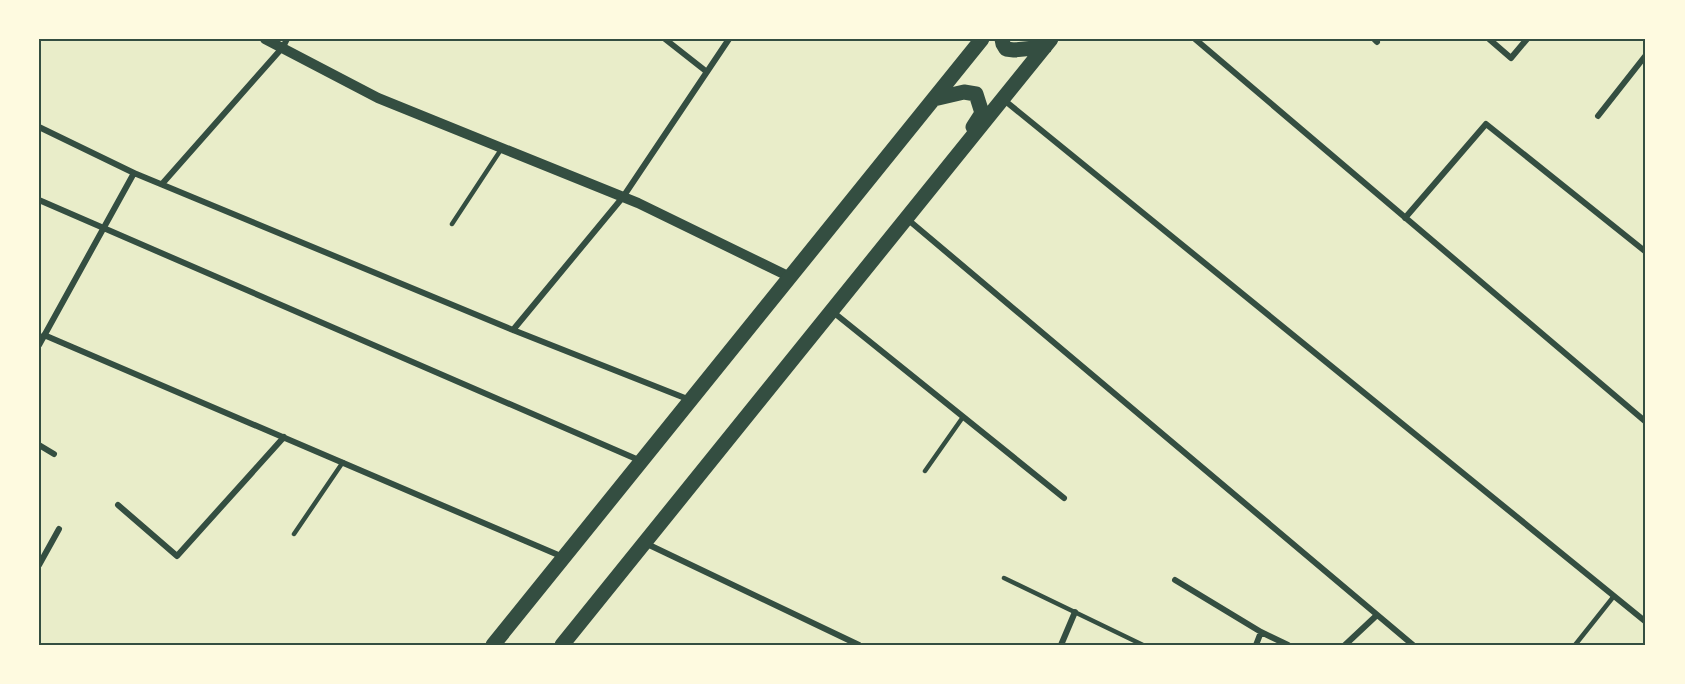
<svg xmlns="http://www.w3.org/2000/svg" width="1685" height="684" viewBox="0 0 1685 684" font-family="'PT Sans',sans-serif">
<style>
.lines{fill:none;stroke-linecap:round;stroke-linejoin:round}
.service{stroke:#344e41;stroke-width:4.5}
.minor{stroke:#344e41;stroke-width:6}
.tertiary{stroke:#344e41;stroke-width:10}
.primary{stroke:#344e41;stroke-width:15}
.neatline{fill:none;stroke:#344e41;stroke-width:2}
</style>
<rect width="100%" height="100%" fill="#e9edc9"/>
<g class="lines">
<path class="service" d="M452 224 502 148
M925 471 963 417
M294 534 343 462
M1004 578 1143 645
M1575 645 1614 596"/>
<path class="minor" d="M665 39 707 72
M1195 39 1646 422
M1374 39 1377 42
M1489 39 1511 58 1527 39
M1004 100 1646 622
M1598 116 1646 55
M39 127 134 173 513 330 690 400
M162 184 283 47 287 39
M39 200 641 461
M906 218 1413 645
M1405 218 1486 124 1646 252
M833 312 1064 498
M513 330 623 197 729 39
M44 335 563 557
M39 345 134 173
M39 445 54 454
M118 505 177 556 284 437
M645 543 859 645
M39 565 59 529
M1175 580 1261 632 1288 645
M1061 645 1075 612
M1256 645 1261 632
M1345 645 1377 615"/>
<path class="tertiary" d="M265 39 378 98 638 203 790 277"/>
<path class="primary" d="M1002 39 1003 44 1006 49 1014 50 1045 47
M934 99 964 92 976 94 982 113 973 127
M493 645 982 39
M562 645 1051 39"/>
</g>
<rect width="1685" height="684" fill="none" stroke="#fefae0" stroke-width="81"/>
<rect x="40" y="40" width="1604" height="604" class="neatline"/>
</svg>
